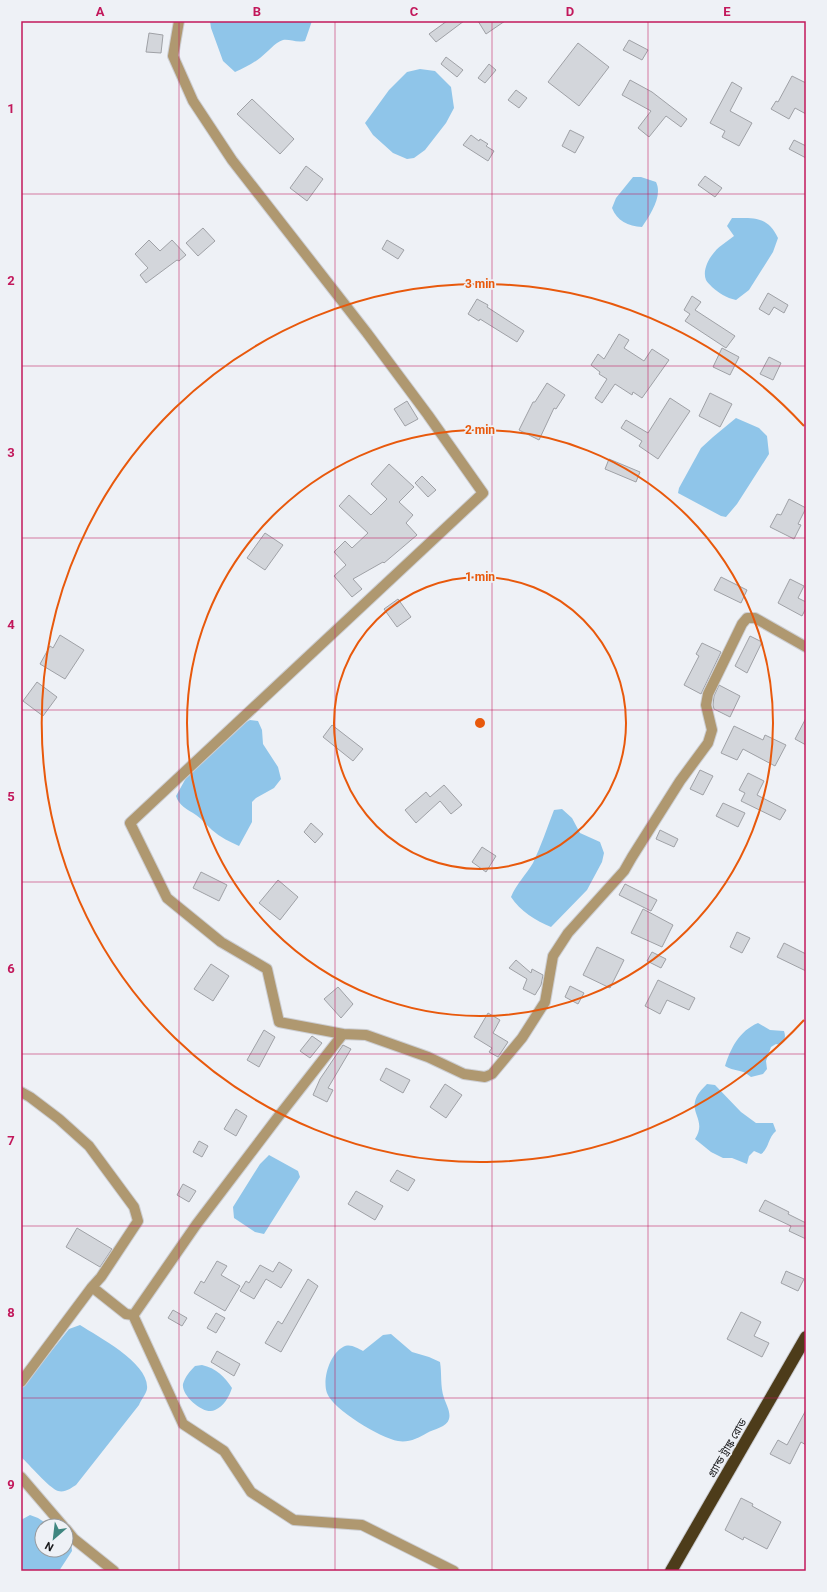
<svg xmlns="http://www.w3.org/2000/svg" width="827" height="1592" viewBox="0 0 827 1592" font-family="Roboto,'Noto Sans Bengali',sans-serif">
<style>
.water{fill:#8fc5e9}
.building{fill:#d3d6db;stroke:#9fa1a6}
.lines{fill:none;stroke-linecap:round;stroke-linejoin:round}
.street-casing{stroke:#ccced3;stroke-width:12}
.highway-casing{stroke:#ccced3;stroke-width:14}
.street{stroke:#af9870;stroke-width:10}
.highway{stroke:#4d3c1a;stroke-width:12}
.grid{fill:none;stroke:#c2185b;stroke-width:1;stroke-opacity:0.55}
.ring{fill:none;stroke:#e8590c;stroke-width:2}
.labels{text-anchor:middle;stroke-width:3.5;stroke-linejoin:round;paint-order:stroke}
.street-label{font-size:11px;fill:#18191b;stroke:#eef1f6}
.centre{fill:#e8590c;stroke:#eef1f6;stroke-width:2}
.ring-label{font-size:12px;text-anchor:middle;font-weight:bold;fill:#e8590c;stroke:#eef1f6;stroke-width:3.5;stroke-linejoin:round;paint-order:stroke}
.neatline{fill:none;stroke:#c2185b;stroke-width:1.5}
.grid-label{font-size:13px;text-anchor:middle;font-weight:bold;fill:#c2185b}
</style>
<rect width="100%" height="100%" fill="#eef1f6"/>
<path class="water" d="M210 21H312L305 41C296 43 290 39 283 40 275 42 267 53 260 58 252 64 244 68 235 72L223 61 211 28Z
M420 69 435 71 451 87 454 108 446 123 425 150 414 158 407 159 393 153 373 135 365 123 389 90 407 72Z
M633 177H641L656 182C663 196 650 215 642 227 628 226 617 221 612 208L616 198Z
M732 218C754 218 768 216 778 238L773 252 749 290 736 300C726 298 719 293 712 287 710 285 707 282 706 280 701 268 713 251 722 245 726 242 730 239 734 236L727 226Z
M736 418 759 428 767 436 769 454 737 504 726 517 721 516 678 493 679 488 701 448 713 437Z
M250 720 258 721 262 730 263 744 278 767 281 779 274 788 256 798 252 802V822L239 846C230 842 220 837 212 830 206 825 202 819 196 815 187 809 179 806 176 796L186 778 244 723Z
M562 809 572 818 580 833 600 842 604 853 602 862 587 890 551 927C536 921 520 911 511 897 516 884 526 875 533 863 541 846 547 828 554 810Z
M758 1023 770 1030 784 1031C786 1037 785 1041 780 1045L776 1044 771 1047 766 1061 767 1069 763 1074 751 1077C741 1068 734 1072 725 1066 731 1048 739 1031 758 1023Z
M707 1084 715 1085 741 1112 756 1123H773L776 1131C768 1137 769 1149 761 1154L754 1151 749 1156 747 1164 732 1158H723L711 1152 695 1139C706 1123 692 1114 695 1102 696 1095 702 1089 707 1084Z
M269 1155 298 1171 300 1177 264 1234 255 1232 234 1218 233 1207 260 1164Z
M80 1325C98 1337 150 1363 147 1389 146 1394 141 1400 139 1405L76 1485C71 1488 65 1493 58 1491 49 1488 29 1464 21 1457V1389L69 1329Z
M391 1334 412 1352 429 1357 440 1362C442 1374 440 1386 444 1398 446 1404 451 1412 449 1419 447 1427 434 1429 427 1433 419 1438 408 1443 398 1441 381 1438 333 1410 327 1393 322 1379 330 1354 343 1347 350 1343 357 1348 363 1351L383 1335Z
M202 1365C216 1368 225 1377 232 1388 229 1397 224 1406 215 1410 205 1416 181 1396 183 1384 185 1377 190 1371 195 1366Z
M30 1515 38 1518 50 1526H42V1550H66V1537L71 1541 72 1551 59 1571H21V1520Z"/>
<path class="building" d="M447 21H464L436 42 429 34Z
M478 21H505L486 34Z
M149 33 163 35 161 53 146 52Z
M629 40 648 50 642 60 623 50Z
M578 43 609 67 579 106 548 82Z
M446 57 463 70 457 77 441 64Z
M489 64 496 70 485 83 478 78Z
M792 76 806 83V114L795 108 789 119 771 109 776 101 778 102Z
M630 80 652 92 687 119 681 127 666 116 649 137 638 128 651 111 622 95Z
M732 82 742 88 730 111 752 123 739 146 722 137 725 131 710 123Z
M516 90 527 98 519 108 508 100Z
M252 99 294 139 280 154 237 114Z
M570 130 584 137 575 153 562 146Z
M471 135 479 141 480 139 488 144 486 146 494 151 488 161 463 145Z
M794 140 806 146V158L789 149Z
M306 166 323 179 307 201 290 188Z
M705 176 722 188 715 197 698 185Z
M203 228 215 241 198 256 186 243Z
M149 240 160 251 172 240 186 255 179 261 177 260 146 283 140 275 148 268 135 254Z
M387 240 404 250 398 259 382 249Z
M768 293 788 305 784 313 774 307 769 315 759 309Z
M692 296 701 302 695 310 735 336 726 348 685 321 690 314 684 310Z
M477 299 488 305 487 307 524 331 517 342 480 319 479 321 468 314Z
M619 334 629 340 624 348 644 361 652 349 669 360 642 398 633 392 632 395 615 384 602 403 595 398 607 379 599 374 600 372 591 365 598 354 604 359Z
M722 348 739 357 730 375 713 367Z
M769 357 781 363 773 380 760 374Z
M547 383 565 395 556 409 554 408 539 440 519 430 533 402H535Z
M710 393 732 404 720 427 699 416Z
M670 398 690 411 658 459 639 446 642 441 621 428 626 420 648 433Z
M407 401 418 419 405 426 394 409Z
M609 459 640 472 636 482 605 469Z
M389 464 414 487 399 502 413 515 406 523 417 535 384 563 383 562 353 579 362 589 352 597 334 576 346 565 334 552 345 541 352 548 368 533 339 506 349 495 371 515 387 499 371 484Z
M422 476 436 490 428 497 415 483Z
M789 499 806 508 798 524 801 525 794 539 770 527 777 514 781 515Z
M265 533 283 545 265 570 247 558Z
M721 577 747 590 741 603 714 590Z
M790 579 804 586 798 598 806 602V608L802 616 778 603Z
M398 599 411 617 397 627 384 609Z
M60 635 84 650 65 679 40 664 50 646 53 648Z
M750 636 762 642 747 673 735 666Z
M702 643 721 652 701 694 684 685 699 656 696 654Z
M37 682 57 697 43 716 23 701Z
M719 685 740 696 730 717 714 709 713 705 714 696Z
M806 718V745L795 739Z
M332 725 363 749 353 761 323 737Z
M734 726 763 740 765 735 786 745 775 766 743 749 737 760 721 753Z
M700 770 713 776 703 795 690 789Z
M748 773 764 781 757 795 786 810 780 820 741 801 745 793 739 790Z
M444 785 462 805 451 814 440 801 416 823 405 810 426 792 430 797Z
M723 803 745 813 738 827 716 816Z
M311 823 323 834 315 843 304 832Z
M660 830 678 839 674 847 656 839Z
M482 847 496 856 486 872 472 862Z
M201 872 227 885 219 901 193 888Z
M278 880 298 897 280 920 259 903Z
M625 884 657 900 651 911 619 895Z
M643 909 673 925 662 947 631 933Z
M737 932 750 938 742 953 730 947Z
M784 943 806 954V971L777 957Z
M597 947 624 960 610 988 583 975Z
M652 952 666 959 661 968 647 961Z
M516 960 531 973 532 969 543 975 541 985 535 995 523 989 527 979 509 968Z
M211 964 229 976 213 1001 194 989Z
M658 980 695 998 689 1010 667 1000 660 1014 645 1006Z
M570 986 584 993 578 1004 565 997Z
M338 987 353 1004 341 1018 324 999Z
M488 1013 500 1020 493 1033 508 1042 498 1057 489 1052 492 1048 474 1037Z
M264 1030 275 1037 259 1067 247 1060Z
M312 1036 322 1043 310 1058 300 1051Z
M343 1045 351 1049 328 1088 333 1090 327 1102 313 1095 320 1079Z
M386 1068 410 1080 403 1093 380 1080Z
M445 1084 462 1095 446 1118 430 1107Z
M236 1109 247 1116 236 1136 224 1129Z
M199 1141 208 1146 202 1157 193 1152Z
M397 1170 415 1180 408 1191 390 1181Z
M183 1184 196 1191 189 1202 177 1195Z
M356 1191 383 1206 375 1220 348 1204Z
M765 1200 789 1212 788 1214 806 1223V1239L789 1231 791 1226 759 1211Z
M77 1228 112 1249 100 1267 66 1247Z
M217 1261 227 1266 221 1275 240 1286 225 1311 194 1293 201 1281 204 1283Z
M279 1262 292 1270 281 1288 266 1279 254 1299 240 1291 246 1281 249 1283 260 1265 273 1272Z
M786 1271 804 1279 798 1291 781 1283Z
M308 1279 318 1286 281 1352 265 1343 278 1321 282 1324Z
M173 1310 187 1318 182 1326 168 1318Z
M741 1312 761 1322 754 1336 769 1343 762 1357 727 1339Z
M216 1313 225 1318 216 1333 207 1328Z
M217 1351 240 1364 234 1376 211 1362Z
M806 1410V1445L801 1442 790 1464 770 1454 778 1440 787 1445Z
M741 1498 753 1504 752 1506 781 1522 767 1549 744 1537 743 1540 725 1530Z"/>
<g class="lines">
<g class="street-casing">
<path id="street" d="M179 21 173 56 193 101 232 160 367 333 428 415 483 493 130 823 167 898 221 942 267 969 279 1022 343 1034
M21 1092 30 1097 59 1119 89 1146 134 1207 138 1221 101 1277 92 1287 21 1382
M92 1287 126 1314 133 1315 135 1313 196 1225 278 1117 343 1034 366 1035 428 1057 464 1074 485 1077 492 1074 522 1038 545 1002 553 956 568 933 624 871 632 857 680 781 708 743 712 730 706 705 708 694 742 624 747 618H755L806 647
M133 1315 183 1424 224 1451 251 1492 294 1520 362 1525 454 1571
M21 1477 63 1526
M66 1529 74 1539 114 1571"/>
</g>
<g class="highway-casing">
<path id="highway" d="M671 1571 806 1337"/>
</g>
<use href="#street" class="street"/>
<use href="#highway" class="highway"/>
</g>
<path class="grid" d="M179 21V1571M335 21V1571M492 21V1571M648 21V1571M21 194H806M21 366H806M21 538H806M21 710H806M21 882H806M21 1054H806M21 1226H806M21 1398H806"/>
<g class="ring">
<circle cx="480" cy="723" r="146"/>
<circle cx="480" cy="723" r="293"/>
<path d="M804 1020A439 439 0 1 1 804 426"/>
</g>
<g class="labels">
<g class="street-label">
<text transform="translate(727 1448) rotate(-60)" y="4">গ্র্যান্ড ট্রাঙ্ক রোড</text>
</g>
</g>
<circle cx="480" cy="723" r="6" class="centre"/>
<g class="ring-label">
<text x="480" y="288">3 min</text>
<text x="480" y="434">2 min</text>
<text x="480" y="581">1 min</text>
</g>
<rect width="827" height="1592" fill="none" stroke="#eef1f6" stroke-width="44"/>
<g transform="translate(54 1538) rotate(208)"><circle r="19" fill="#eef1f6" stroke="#989b9e"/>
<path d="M0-3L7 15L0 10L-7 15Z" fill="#3f8680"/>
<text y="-6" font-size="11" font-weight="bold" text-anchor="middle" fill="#18191b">N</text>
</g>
<rect x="22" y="22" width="783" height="1548" class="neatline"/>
<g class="grid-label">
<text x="100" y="16">A</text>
<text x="257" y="16">B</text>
<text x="414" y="16">C</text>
<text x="570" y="16">D</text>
<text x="727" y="16">E</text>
<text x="11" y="113">1</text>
<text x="11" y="285">2</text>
<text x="11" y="457">3</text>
<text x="11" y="629">4</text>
<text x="11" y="801">5</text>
<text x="11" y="973">6</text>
<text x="11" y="1145">7</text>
<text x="11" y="1317">8</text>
<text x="11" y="1489">9</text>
</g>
</svg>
